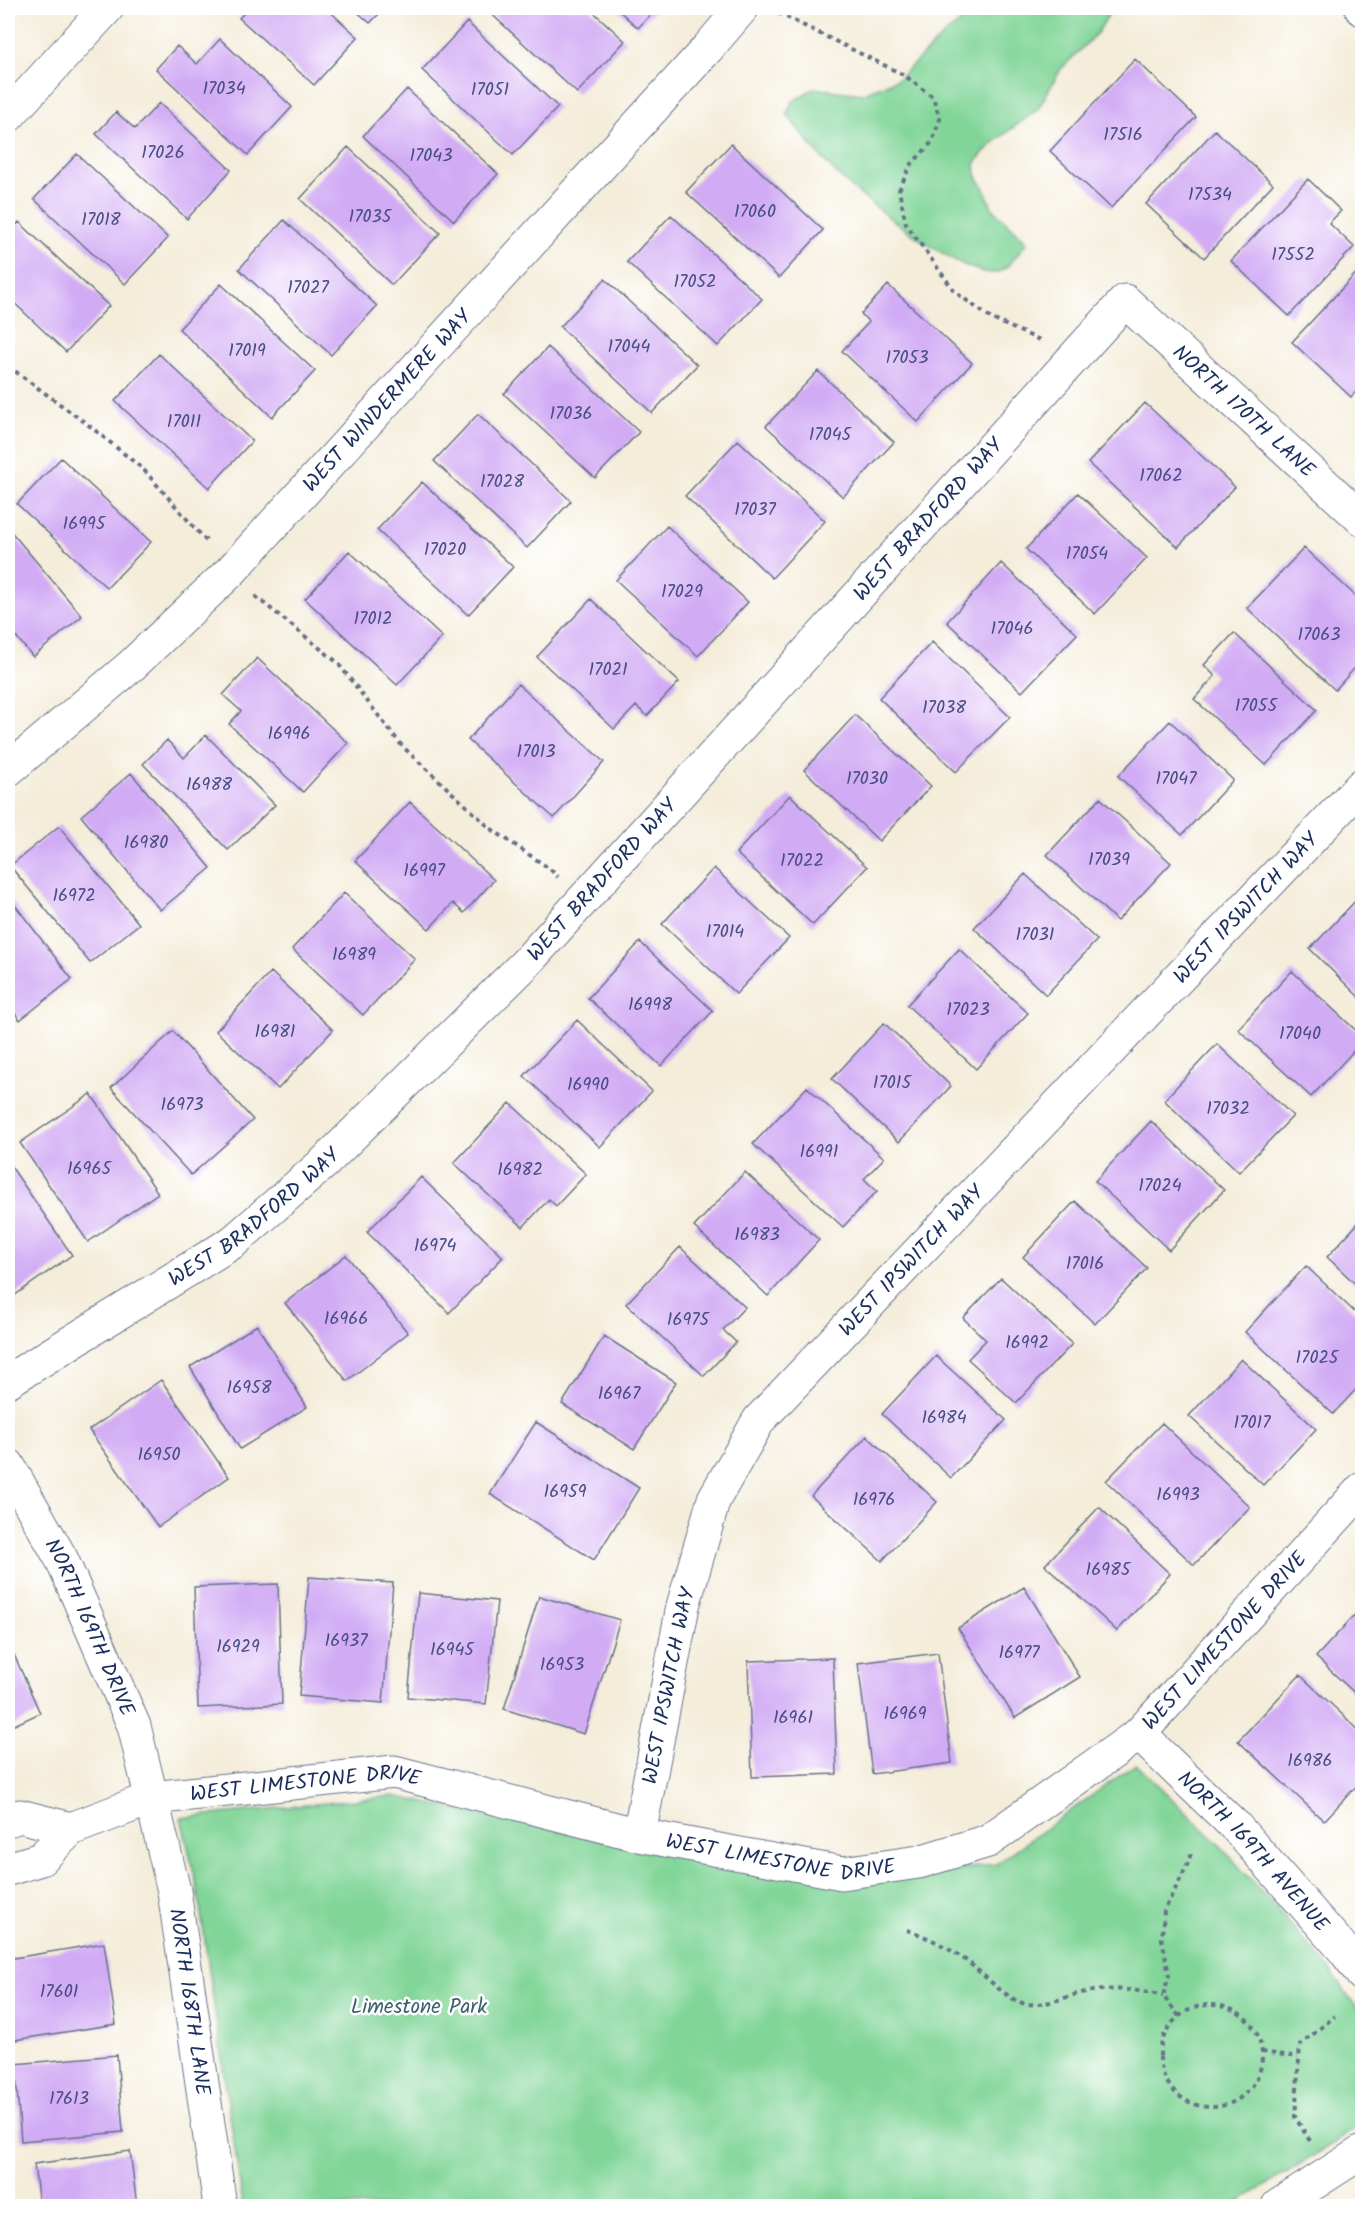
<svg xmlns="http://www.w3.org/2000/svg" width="1370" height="2214" viewBox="0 0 1370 2214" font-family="Kalam,sans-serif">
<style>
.green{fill:#81d598;stroke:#4e827b;stroke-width:1.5}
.building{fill:#d1abf4}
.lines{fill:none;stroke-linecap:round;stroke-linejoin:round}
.minor-casing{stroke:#677289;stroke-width:35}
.path{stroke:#677289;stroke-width:4;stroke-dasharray:4.5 4.5;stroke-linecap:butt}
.minor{stroke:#fff;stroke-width:33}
.labels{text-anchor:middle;stroke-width:5;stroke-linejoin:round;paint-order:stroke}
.number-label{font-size:18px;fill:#484e84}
.street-label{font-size:21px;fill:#1b2f5e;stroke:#fff}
.park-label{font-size:21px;fill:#3a616f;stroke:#fff}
</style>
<rect width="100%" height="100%" fill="#fff"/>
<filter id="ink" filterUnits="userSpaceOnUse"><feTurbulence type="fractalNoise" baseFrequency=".0167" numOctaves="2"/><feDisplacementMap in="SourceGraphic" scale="12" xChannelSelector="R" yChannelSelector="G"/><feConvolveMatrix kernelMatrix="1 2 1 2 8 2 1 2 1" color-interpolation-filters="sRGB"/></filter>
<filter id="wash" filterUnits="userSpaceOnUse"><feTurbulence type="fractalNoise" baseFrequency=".008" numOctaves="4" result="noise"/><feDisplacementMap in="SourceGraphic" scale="24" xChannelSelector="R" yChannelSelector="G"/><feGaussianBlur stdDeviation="1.35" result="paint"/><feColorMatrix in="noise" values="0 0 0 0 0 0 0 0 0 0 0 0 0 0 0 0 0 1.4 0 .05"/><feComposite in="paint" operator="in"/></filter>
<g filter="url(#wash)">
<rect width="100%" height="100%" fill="#f4edda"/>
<path class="green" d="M980 8H1111V10L1098 32 1061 69 1038 109 997 140 983 153 975 164 976 175 985 190 992 208 1027 242C1019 251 1007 272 995 273 960 276 859 197 834 171 817 153 801 134 787 114L792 102 814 88 862 94 898 79 946 33Z
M1136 1764 1218 1843 1327 1966 1362 2015V2123L1337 2141 1233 2206H243L197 1886 181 1818 393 1796 623 1844 864 1883 996 1864Z"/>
<g id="blocks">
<path class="building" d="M249 8H326L358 37 314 85 239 18Z
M353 8H385L370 23Z
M485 8H589L625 41 577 93Z
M616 8H657L638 28Z
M467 22 558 107 513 155 422 70Z
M220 39 292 107 248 155 156 69 177 46 197 64Z
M1135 59 1196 117 1111 208 1050 151Z
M407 89 498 174 454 221 363 136Z
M159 103 231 170 187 219 96 134 116 112 135 129Z
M1215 130 1273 184 1204 258 1146 204Z
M731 144 823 230 779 278 686 192Z
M348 147 440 233 392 285 300 199Z
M77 154 168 238 125 284 34 199Z
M1308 179 1341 211 1329 223 1354 247 1289 316 1231 261Z
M671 215 762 299 718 346 627 262Z
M284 220 377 306 331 355 239 269Z
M19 222 109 306 66 352 8 297V234Z
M1362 267V385L1351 397 1292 342Z
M605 279 697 365 652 413 560 327Z
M221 284 315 371 272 417 179 329Z
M888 285 972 363 918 422 842 351 869 322 861 314Z
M548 347 639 432 595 478 504 394Z
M159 354 252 441 209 488 115 401Z
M818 371 894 442 843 497 766 426Z
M1145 403 1235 487 1178 547 1088 463Z
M478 414 571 501 527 548 434 461Z
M738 440 825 521 772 578 685 496Z
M61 458 151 542 107 588 17 504Z
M422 482 513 567 468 615 377 530Z
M1078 493 1147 558 1095 614 1026 549Z
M667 526 748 602 698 656 616 580Z
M8 528 82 616 33 657 8 627Z
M1304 548 1362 602V660L1335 690 1247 608Z
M349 551 442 637 397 685 305 599Z
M1001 563 1077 634 1022 692 947 622Z
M591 599 679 682 647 716 636 706 614 729 537 657Z
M1234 633 1317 710 1266 765 1194 699 1215 676 1204 665Z
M932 642 1010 717 956 772 879 698Z
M257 658 348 743 303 792 229 724 241 711 223 695Z
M518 684 604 762 554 818 468 740Z
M855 715 931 786 879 841 804 770Z
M1170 721 1233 780 1182 835 1118 776Z
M206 735 275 805 228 850 143 764 167 740 184 758Z
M131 773 211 868 160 910 81 816Z
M790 795 867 867 813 925 736 853Z
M1100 798 1171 863 1117 921 1047 855Z
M410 802 494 880 464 913 453 903 429 929 355 861Z
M59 826 139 924 90 963 10 866Z
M714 868 789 938 736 994 662 924Z
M1025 874 1097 940 1046 995 974 928Z
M344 893 415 959 363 1015 292 949Z
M1362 894V1000L1310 949Z
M8 896 72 979 20 1020 8 1004Z
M640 942 713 1011 661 1066 588 998Z
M959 949 1028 1013 976 1069 907 1005Z
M1292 971 1362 1036V1042L1311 1097 1238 1029Z
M271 972 333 1030 278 1089 216 1031Z
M577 1020 652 1091 600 1147 524 1076Z
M884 1023 951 1086 899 1142 832 1079Z
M173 1031 253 1120 191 1175 111 1088Z
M1217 1044 1293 1116 1239 1172 1164 1100Z
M807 1087 884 1158 864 1179 877 1191 843 1227 753 1144Z
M91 1094 158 1193 88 1242 20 1143Z
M510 1103 586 1174 556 1206 549 1199 523 1227 454 1163Z
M1151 1121 1224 1190 1169 1250 1095 1181Z
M8 1162 72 1255 8 1300Z
M745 1172 819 1240 768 1296 694 1227Z
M421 1177 503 1257 449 1313 367 1232Z
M1075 1201 1147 1268 1095 1324 1023 1257Z
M1362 1219V1290L1327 1257Z
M680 1247 745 1307 723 1330 736 1342 704 1376 626 1304Z
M346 1255 408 1333 347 1381 285 1303Z
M1306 1266 1362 1319V1383L1333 1414 1245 1332Z
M1001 1278 1072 1344 1016 1403 968 1359 986 1340 963 1318Z
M257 1325 307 1407 240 1449 190 1367Z
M604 1336 676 1382 634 1449 562 1404Z
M936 1356 1006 1420 951 1478 882 1414Z
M1241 1359 1316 1429 1263 1485 1189 1416Z
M161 1380 229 1477 158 1527 89 1430Z
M536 1422 639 1488 594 1560 490 1494Z
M1162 1423 1250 1507 1194 1565 1106 1481Z
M867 1436 937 1502 882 1561 811 1496Z
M1099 1507 1170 1574 1117 1631 1045 1565Z
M309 1577 393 1583 383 1703 299 1696Z
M278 1584 282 1704 198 1708 194 1587Z
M1024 1587 1080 1677 1015 1718 958 1628Z
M418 1593 497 1601 486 1704 408 1697Z
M539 1596 620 1620 584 1734 504 1709Z
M1362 1607V1700L1316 1657Z
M12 1650 40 1713 8 1728V1652Z
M938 1653 952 1763 872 1774 858 1663Z
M833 1658 837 1774 752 1777 748 1661Z
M1300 1675 1362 1733V1780L1324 1821 1238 1741Z
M104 1943 116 2024 8 2041V1959Z
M117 2055 123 2132 21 2141 15 2064Z
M130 2151 137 2206H39L34 2164Z"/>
</g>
</g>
<g filter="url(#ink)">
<use href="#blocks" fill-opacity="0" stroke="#677289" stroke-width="1.5"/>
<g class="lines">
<g class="minor-casing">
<g id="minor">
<path d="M1361 8 1362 9"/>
<path d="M8 116 107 8"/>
<path id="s1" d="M8 770 132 665 232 570 707 49 742 8"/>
<path id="s2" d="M8 1381 233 1242 325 1162 525 964 1125 301 1362 519"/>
<path id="s3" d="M8 1465 62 1560 134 1726 174 1891 220 2206"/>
<path id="s4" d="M1139 1734 1236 1827 1345 1951 1362 1974"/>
<path d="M8 1820 20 1816 71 1829"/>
<path id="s5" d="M639 1835 683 1606 714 1499 759 1420 1362 785"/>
<path id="s6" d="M8 1869 41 1859 71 1829 152 1798 394 1772 639 1835 842 1873 919 1862 988 1841 1139 1734 1362 1489"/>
<path d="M1278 2206 1362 2152"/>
</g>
</g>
<path class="path" d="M778 13 904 75 933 97 940 119 932 142 910 166 899 190 906 224 955 292 992 319 1042 341
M8 366 91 427 143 469 208 543
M255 596 337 662 402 746 490 828 550 869 558 877
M907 1930C929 1937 949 1948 968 1962 982 1973 1009 2002 1027 2004 1046 2006 1064 1997 1081 1993 1110 1987 1136 1989 1163 1996
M1160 2056a51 51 0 1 1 102 0a51 51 0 1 1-102 0Z
M1179 2016 1163 1996 1169 1975 1162 1939 1164 1911 1186 1868 1192 1850
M1262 2052 1298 2057
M1310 2141 1295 2117 1300 2045 1335 2016"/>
<use href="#minor" class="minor"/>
</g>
</g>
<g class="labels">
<g class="number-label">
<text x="224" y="94">17034</text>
<text x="490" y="95">17051</text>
<text x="1123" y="140">17516</text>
<text x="163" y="158">17026</text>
<text x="431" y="161">17043</text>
<text x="1210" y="200">17534</text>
<text x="755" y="217">17060</text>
<text x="370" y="222">17035</text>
<text x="101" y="225">17018</text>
<text x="1293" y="260">17552</text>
<text x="695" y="287">17052</text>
<text x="308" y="293">17027</text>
<text x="629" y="352">17044</text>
<text x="247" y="356">17019</text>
<text x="907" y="363">17053</text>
<text x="571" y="419">17036</text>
<text x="184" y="427">17011</text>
<text x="830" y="440">17045</text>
<text x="1161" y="481">17062</text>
<text x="502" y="487">17028</text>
<text x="755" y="515">17037</text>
<text x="84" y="529">16995</text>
<text x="445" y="555">17020</text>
<text x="1087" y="559">17054</text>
<text x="682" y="597">17029</text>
<text x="373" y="624">17012</text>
<text x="1012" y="634">17046</text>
<text x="1319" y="640">17063</text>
<text x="608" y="675">17021</text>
<text x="1256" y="711">17055</text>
<text x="944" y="713">17038</text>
<text x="289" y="739">16996</text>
<text x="536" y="757">17013</text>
<text x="867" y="784">17030</text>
<text x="1176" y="784">17047</text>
<text x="209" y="790">16988</text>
<text x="146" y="848">16980</text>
<text x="1109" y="865">17039</text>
<text x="802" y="866">17022</text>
<text x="424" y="876">16997</text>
<text x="74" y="901">16972</text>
<text x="725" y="937">17014</text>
<text x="1035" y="940">17031</text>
<text x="354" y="960">16989</text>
<text x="650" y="1010">16998</text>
<text x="968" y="1015">17023</text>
<text x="275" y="1037">16981</text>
<text x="1300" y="1039">17040</text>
<text x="892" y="1088">17015</text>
<text x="588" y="1090">16990</text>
<text x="182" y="1110">16973</text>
<text x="1228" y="1114">17032</text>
<text x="819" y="1157">16991</text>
<text x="89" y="1174">16965</text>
<text x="520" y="1175">16982</text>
<text x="1160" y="1191">17024</text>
<text x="757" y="1240">16983</text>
<text x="435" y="1251">16974</text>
<text x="1085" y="1269">17016</text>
<text x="346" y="1324">16966</text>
<text x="688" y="1325">16975</text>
<text x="1027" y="1348">16992</text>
<text x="1317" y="1363">17025</text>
<text x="249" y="1393">16958</text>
<text x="619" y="1399">16967</text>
<text x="944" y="1423">16984</text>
<text x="1252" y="1428">17017</text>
<text x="159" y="1460">16950</text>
<text x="565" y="1497">16959</text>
<text x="1178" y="1500">16993</text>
<text x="874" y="1505">16976</text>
<text x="1108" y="1575">16985</text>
<text x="346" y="1646">16937</text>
<text x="238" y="1652">16929</text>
<text x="452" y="1655">16945</text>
<text x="1019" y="1658">16977</text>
<text x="562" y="1670">16953</text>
<text x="905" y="1719">16969</text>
<text x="793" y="1723">16961</text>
<text x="1310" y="1766">16986</text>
<text x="59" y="1997">17601</text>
<text x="69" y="2104">17613</text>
</g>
<g class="street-label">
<text dy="7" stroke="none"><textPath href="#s1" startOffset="530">WEST WINDERMERE WAY</textPath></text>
<text dy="7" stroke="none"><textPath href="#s2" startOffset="1724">NORTH 170TH LANE</textPath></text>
<text dy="7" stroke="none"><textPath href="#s2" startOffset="1268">WEST BRADFORD WAY</textPath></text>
<text dy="7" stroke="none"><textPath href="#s2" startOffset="782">WEST BRADFORD WAY</textPath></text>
<text dy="7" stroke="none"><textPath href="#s5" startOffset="1142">WEST IPSWITCH WAY</textPath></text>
<text dy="7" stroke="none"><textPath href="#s2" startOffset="296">WEST BRADFORD WAY</textPath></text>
<text dy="7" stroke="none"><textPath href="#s5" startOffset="656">WEST IPSWITCH WAY</textPath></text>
<text dy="7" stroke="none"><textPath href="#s3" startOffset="182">NORTH 169TH DRIVE</textPath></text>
<text dy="7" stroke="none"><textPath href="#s6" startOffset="1328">WEST LIMESTONE DRIVE</textPath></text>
<text dy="7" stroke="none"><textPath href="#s5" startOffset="152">WEST IPSWITCH WAY</textPath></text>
<text dy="7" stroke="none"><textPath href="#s6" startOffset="318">WEST LIMESTONE DRIVE</textPath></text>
<text dy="7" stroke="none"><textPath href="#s6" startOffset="804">WEST LIMESTONE DRIVE</textPath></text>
<text dy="7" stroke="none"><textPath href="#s4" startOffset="164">NORTH 169TH AVENUE</textPath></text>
<text dy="7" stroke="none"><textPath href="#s3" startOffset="572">NORTH 168TH LANE</textPath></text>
</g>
<g class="park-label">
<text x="419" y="2013">Limestone Park</text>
</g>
</g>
<rect width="1370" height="2214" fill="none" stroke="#fff" stroke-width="30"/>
</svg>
